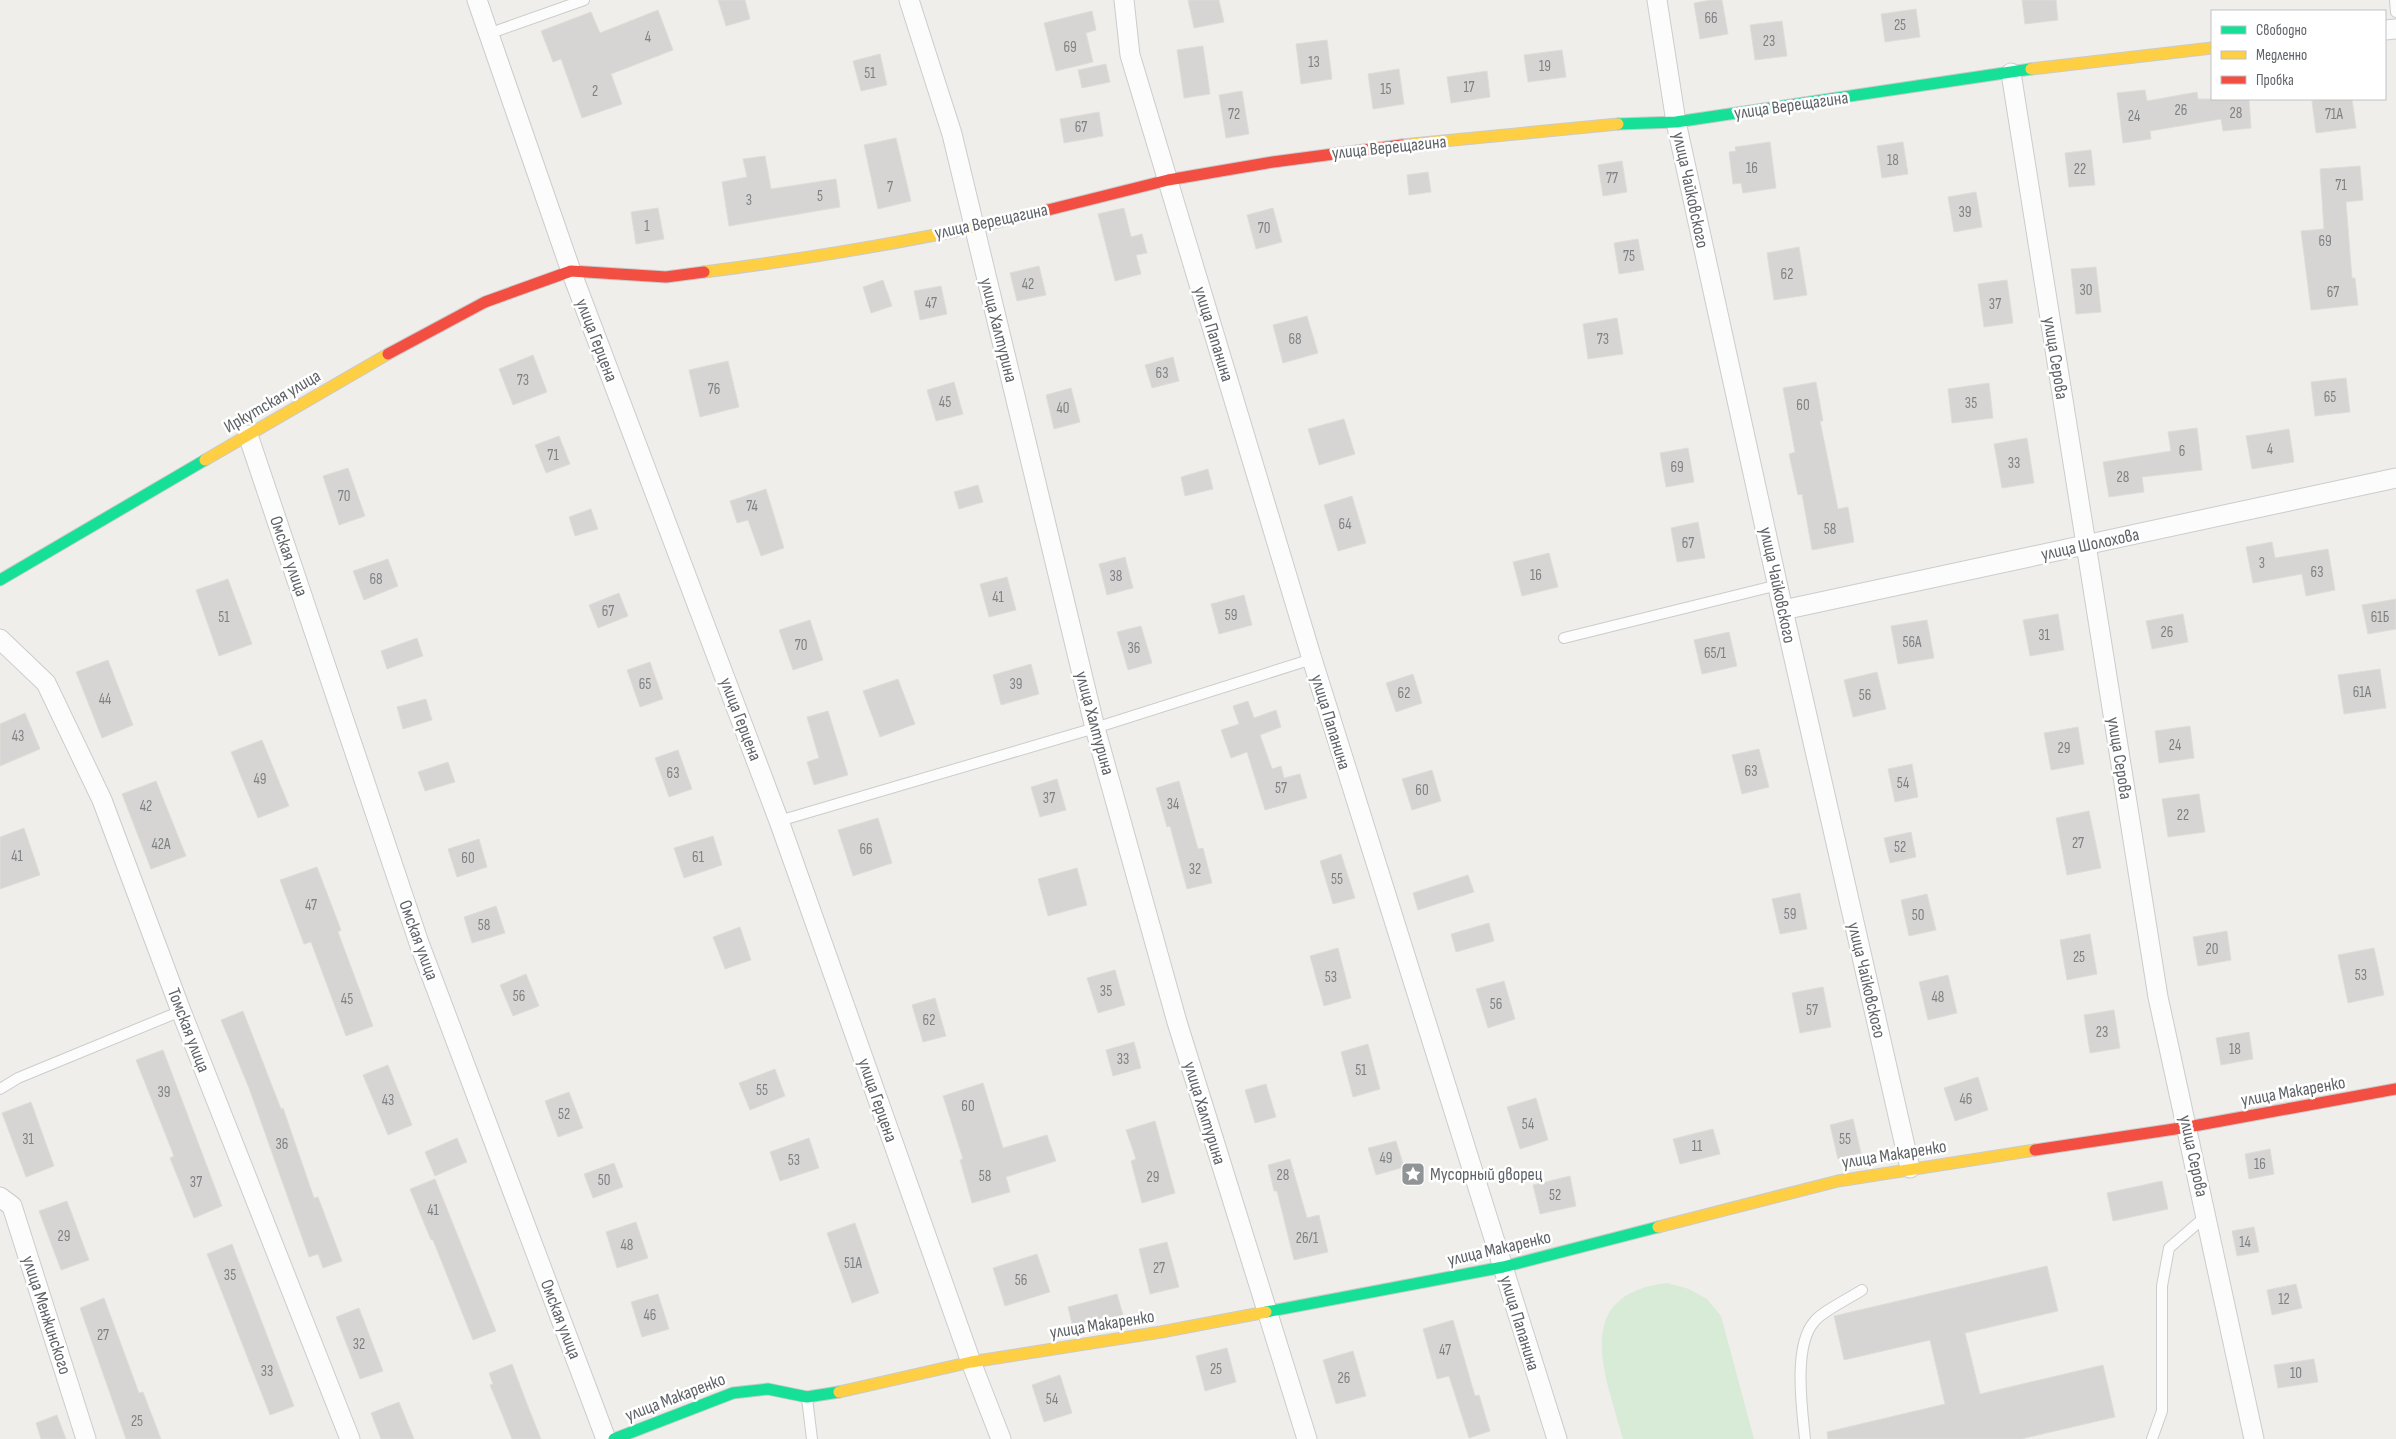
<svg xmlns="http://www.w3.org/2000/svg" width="2396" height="1439" viewBox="0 0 2396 1439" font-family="'Sofia Sans Condensed',sans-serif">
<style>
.green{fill:#d8ebd6}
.building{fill:#d6d5d3;stroke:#deddd9}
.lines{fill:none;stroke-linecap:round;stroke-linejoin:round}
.lane-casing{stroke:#cbcccc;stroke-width:12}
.street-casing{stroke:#cbcccc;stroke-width:21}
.fast-casing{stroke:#cacacb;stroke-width:13}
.slow-casing{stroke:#cacacb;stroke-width:13}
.jam-casing{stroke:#cacacb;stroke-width:13}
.lane{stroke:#fdfcfc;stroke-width:10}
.street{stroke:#fdfcfc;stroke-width:19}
.fast{stroke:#16e098;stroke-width:11}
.slow{stroke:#ffcf43;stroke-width:11}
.jam{stroke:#f24e42;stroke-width:11}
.labels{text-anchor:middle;stroke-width:5;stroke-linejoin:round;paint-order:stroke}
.number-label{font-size:15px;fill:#7e8184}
.street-label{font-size:18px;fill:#5f6368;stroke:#fff}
.poi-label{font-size:18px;fill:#5f6368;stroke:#fff;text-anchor:start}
</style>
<rect width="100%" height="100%" fill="#efeeea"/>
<path class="green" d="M1667 1283 1689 1289 1707 1299 1721 1316 1754 1439H1623C1606 1375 1569 1295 1667 1283Z"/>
<path class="building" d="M718 0H745L750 19 726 26Z
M1188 0H1219L1224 22 1194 28Z
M1711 0H1722L1728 34 1700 39 1694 3Z
M2022 0H2056L2058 20 2025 24Z
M1916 9 1920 37 1885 42 1881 14Z
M658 10 673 50 611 74 622 104 582 118 561 59 553 62 541 31 591 12 600 33Z
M1092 11 1096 30 1086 33 1093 62 1056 71 1044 23Z
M1782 21 1787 56 1755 60 1750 25Z
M1327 40 1332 79 1301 84 1296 44Z
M1203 46 1210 94 1184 98 1177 50Z
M1562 50 1566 77 1528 82 1524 55Z
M880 54 887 85 861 91 853 61Z
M1106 64 1110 82 1082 88 1078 70Z
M1399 69 1404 104 1373 109 1368 74Z
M1487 71 1490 97 1451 103 1447 77Z
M2145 90 2147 101 2197 92 2198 99H2249L2251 128 2223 131 2221 119 2150 131 2151 139 2123 143 2117 93Z
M1242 91 1249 134 1226 138 1219 95Z
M2326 99H2352L2356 128 2316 133 2312 101Z
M1099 112 1103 136 1064 143 1060 119Z
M896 138 911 201 878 209 864 145Z
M1770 142 1776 188 1743 193 1741 183 1733 184 1729 152 1736 151 1735 147Z
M1903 142 1908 174 1882 178 1877 146Z
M2091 150 2095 185 2069 187 2065 153Z
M765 156 771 189 836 179 840 207 729 226 722 182 747 177 743 159Z
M1622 161 1627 192 1603 196 1598 165Z
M2360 166 2363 200 2346 202 2352 278H2355L2358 305 2311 310 2301 231 2324 229 2320 169Z
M1428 172 1431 192 1409 195 1407 175Z
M1976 192 1982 227 1954 232 1948 197Z
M658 208 664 239 636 244 631 212Z
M1124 208 1131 237 1142 234 1147 253 1136 255 1141 274 1115 281 1098 214Z
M1273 208 1282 242 1256 249 1247 215Z
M1638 239 1644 270 1619 274 1614 243Z
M1799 247 1807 295 1774 300 1767 253Z
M1039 266 1046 295 1017 301 1010 273Z
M2096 267 2101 312 2076 314 2071 269Z
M883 280 892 306 871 313 863 287Z
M2007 280 2013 323 1984 327 1978 284Z
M941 286 947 314 920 320 914 291Z
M1307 316 1318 353 1283 363 1273 325Z
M1617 318 1623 354 1588 359 1583 324Z
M533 355 547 392 513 405 499 369Z
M1173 357 1179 381 1152 388 1145 365Z
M728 361 739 407 700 417 689 370Z
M2346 378 2350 412 2315 416 2311 382Z
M954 382 963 414 936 421 927 390Z
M1816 382 1823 421H1820L1838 509 1848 507 1854 542 1812 550 1802 494 1798 495 1789 454 1795 452 1783 388Z
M1989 383 1993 418 1952 423 1948 389Z
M1071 388 1080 422 1054 429 1046 395Z
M1344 419 1355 454 1319 465 1308 429Z
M2197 428 2202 470 2142 477 2144 492 2109 497 2103 462 2171 451 2168 432Z
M2289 429 2294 462 2252 469 2246 436Z
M559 436 570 464 546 473 535 445Z
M2027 438 2034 483 2002 488 1994 444Z
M1688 448 1694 482 1666 487 1660 453Z
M348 468 365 516 339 525 323 476Z
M1208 469 1213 489 1185 496 1181 477Z
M978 485 983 502 959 509 954 492Z
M766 489 784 548 761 556 748 520 737 523 730 501Z
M1352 496 1366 543 1338 551 1324 505Z
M591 509 598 529 575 536 569 517Z
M1698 522 1705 558 1677 562 1671 528Z
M2272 542 2275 558 2328 549 2335 590 2306 596 2302 574 2253 583 2246 547Z
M1549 553 1558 587 1522 596 1513 562Z
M1125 557 1133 588 1107 595 1099 564Z
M388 559 398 586 364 600 353 571Z
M1007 577 1016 610 989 617 980 584Z
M228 579 252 644 219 656 196 590Z
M619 593 628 616 598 628 589 605Z
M1244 595 1252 625 1219 634 1211 604Z
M2396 599V629L2368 634 2362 605Z
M2058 614 2064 650 2030 656 2023 620Z
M2183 614 2188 642 2152 649 2146 621Z
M810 620 823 660 793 670 779 630Z
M1927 620 1934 658 1898 664 1891 626Z
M1141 626 1152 663 1128 670 1117 632Z
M1729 632 1737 666 1702 674 1694 640Z
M417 638 423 656 387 669 381 651Z
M108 660 133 725 102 738 76 672Z
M650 662 663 699 640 707 627 670Z
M1031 664 1039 694 1001 705 993 675Z
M2380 669 2386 708 2344 714 2338 675Z
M1877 672 1886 709 1853 717 1844 680Z
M1413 674 1422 703 1396 712 1386 683Z
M898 679 915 724 880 737 863 691Z
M426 699 432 720 403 729 397 707Z
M1248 701 1254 718 1276 710 1281 727 1260 735 1272 769 1281 766 1284 778 1300 774 1307 798 1265 810 1247 752 1231 758 1221 730 1239 724 1233 706Z
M828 711 848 775 814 785 807 762 819 758 807 717Z
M25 713 40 749 0 766V724Z
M2190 726 2194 758 2159 763 2155 731Z
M2078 727 2084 764 2051 770 2044 733Z
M262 740 289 806 258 818 231 752Z
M1759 749 1769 787 1742 794 1732 755Z
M678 750 692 789 669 797 655 758Z
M448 762 455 782 425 791 418 772Z
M1912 764 1918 797 1895 802 1888 769Z
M1432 770 1441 801 1412 810 1402 779Z
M1057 779 1066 810 1040 817 1031 787Z
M156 781 186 856 151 869 122 794Z
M1179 781 1198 849 1203 848 1212 883 1187 889 1170 826 1167 827 1156 788Z
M2199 794 2205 832 2168 837 2162 799Z
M2089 811 2101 868 2067 875 2056 818Z
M878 818 892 863 853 876 838 830Z
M24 828 40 875 0 889V837Z
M1911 832 1916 857 1890 863 1884 838Z
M713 836 722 865 684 878 674 848Z
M479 839 487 867 457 877 448 849Z
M1341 854 1355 898 1333 904 1320 861Z
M317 867 341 930 338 932 373 1026 346 1036 311 942 304 944 280 880Z
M1077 868 1087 905 1048 916 1038 879Z
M1468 875 1474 892 1418 910 1413 893Z
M1800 893 1807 929 1780 934 1772 899Z
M1927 894 1936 930 1909 936 1901 900Z
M496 906 505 933 472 943 464 917Z
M1489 923 1494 941 1456 952 1451 934Z
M740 927 751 960 725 969 713 937Z
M2227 931 2231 960 2198 966 2193 937Z
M2090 934 2097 974 2067 980 2060 940Z
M1338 948 1351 998 1324 1006 1310 956Z
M2374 948 2384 995 2348 1003 2338 955Z
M1115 970 1125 1005 1098 1013 1087 978Z
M526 974 539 1006 513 1016 500 985Z
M1948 975 1957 1013 1928 1020 1919 982Z
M1504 981 1515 1019 1488 1028 1476 989Z
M1823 987 1831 1027 1800 1033 1792 993Z
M935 998 946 1036 923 1042 912 1005Z
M2114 1010 2120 1048 2090 1053 2084 1015Z
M243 1011 281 1109 283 1108 314 1198 318 1197 342 1261 323 1268 318 1254 309 1257 249 1088 221 1020Z
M2249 1032 2253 1059 2221 1065 2216 1038Z
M1134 1042 1141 1068 1113 1076 1106 1050Z
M1368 1044 1380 1089 1353 1097 1341 1052Z
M163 1050 222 1206 194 1218 170 1158 174 1156 136 1060Z
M388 1065 412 1125 388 1135 363 1075Z
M775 1069 785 1096 750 1110 739 1083Z
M1978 1077 1988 1110 1955 1121 1944 1088Z
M983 1083 1003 1148 1047 1135 1056 1161 1006 1177 1010 1192 972 1203 960 1160 963 1159 943 1096Z
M1266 1084 1276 1117 1255 1123 1245 1090Z
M569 1092 583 1128 558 1137 545 1101Z
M1536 1098 1548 1140 1520 1149 1507 1107Z
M31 1102 54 1166 26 1177 2 1113Z
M1853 1119 1861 1153 1838 1159 1830 1125Z
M1155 1121 1175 1193 1142 1203 1131 1161 1136 1159 1126 1130Z
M1713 1129 1720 1154 1680 1164 1673 1139Z
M457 1138 467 1162 435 1176 425 1152Z
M809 1138 819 1168 780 1181 770 1152Z
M1396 1141 1404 1167 1376 1175 1368 1148Z
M2270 1149 2274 1174 2249 1179 2245 1154Z
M1290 1159 1307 1218 1319 1215 1328 1252 1294 1260 1277 1191H1274L1268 1165Z
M614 1163 623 1187 593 1198 584 1174Z
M1570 1176 1576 1206 1540 1214 1533 1185Z
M435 1179 496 1331 473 1340 433 1240H431L410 1189Z
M2162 1181 2168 1209 2113 1221 2107 1193Z
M67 1201 89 1260 61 1270 39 1211Z
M636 1222 648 1258 617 1268 606 1232Z
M855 1223 879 1293 852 1303 827 1233Z
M2254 1227 2259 1252 2237 1256 2232 1231Z
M1167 1242 1179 1287 1150 1294 1139 1249Z
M232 1244 294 1406 270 1415 207 1254Z
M1037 1254 1050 1292 1005 1306 993 1268Z
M2047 1266 2058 1311 1965 1333 1980 1394 2103 1365 2115 1417 2021 1439H1828L1827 1432 1945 1404 1930 1340 1844 1360 1834 1316Z
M2296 1284 2302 1308 2272 1315 2267 1290Z
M658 1294 669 1329 642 1337 631 1302Z
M1117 1294 1123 1315 1073 1328 1068 1307Z
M104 1298 139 1393 143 1392 161 1439H126L80 1308Z
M359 1308 383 1371 360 1379 336 1317Z
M1453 1320 1475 1396 1479 1395 1490 1431 1469 1438 1449 1376 1437 1379 1423 1329Z
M1227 1348 1236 1382 1205 1391 1196 1356Z
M1353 1351 1366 1396 1336 1404 1323 1360Z
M2314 1359 2318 1382 2278 1388 2274 1365Z
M512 1364 527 1404 541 1439H512L502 1414 490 1385 493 1384 489 1373Z
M1060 1375 1072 1413 1044 1422 1032 1385Z
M399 1402 414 1439H381L371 1413Z
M57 1415 66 1439H41L36 1423Z"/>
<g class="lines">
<g class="lane-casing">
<path id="lane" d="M2395 0 2396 12
M488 34 584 0
M1564 638 1778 585
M779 821 1095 728 1312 659
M0 1089 18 1078 181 1011
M807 1398 812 1439
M1805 1439C1802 1409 1793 1346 1814 1322 1821 1312 1850 1298 1862 1290
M2152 1439 2162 1411V1286L2169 1248 2206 1216"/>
</g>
<g class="street-casing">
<path id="street" d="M477 0 571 271 779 821 971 1362 1001 1439
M909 0 952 134 1095 728 1177 1022 1307 1439
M1124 0 1130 55 1312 659 1557 1439
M1657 0 1676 122 1783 610 1910 1168
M2385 30 2396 29
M2011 73 2158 997 2254 1439
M248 435 419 943 606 1439
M1783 610 2396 478
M0 639 46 683 102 800 181 1011 350 1439
M0 1197 12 1206 86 1439"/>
</g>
<g class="fast-casing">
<path id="fast" d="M1618 124 1676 122 2031 69
M0 580 205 460
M1266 1312 1503 1267 1658 1227
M614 1439 733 1393 768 1389 807 1397 839 1392"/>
</g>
<g class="slow-casing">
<path id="slow" d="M2031 69 2212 48
M1402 145 1618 124
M704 272C820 257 935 238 1048 210
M205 460 388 354
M1658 1227 1838 1181 2035 1150
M839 1392 971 1362 1161 1332 1266 1312"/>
</g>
<g class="jam-casing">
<path id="jam" d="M1048 210 1168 180 1273 162 1402 145
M388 354 485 302 571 271 666 277 704 272
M2035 1150 2188 1127 2396 1089"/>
</g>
<use href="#lane" class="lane"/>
<use href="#street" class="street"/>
<use href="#fast" class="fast"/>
<use href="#slow" class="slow"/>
<use href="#jam" class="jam"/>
</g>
<defs>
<g id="sight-square" transform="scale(1.25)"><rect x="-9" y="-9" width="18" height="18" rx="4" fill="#919496" stroke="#fff"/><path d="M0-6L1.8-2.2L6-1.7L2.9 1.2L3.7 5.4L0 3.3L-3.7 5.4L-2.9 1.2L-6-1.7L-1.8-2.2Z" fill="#fff"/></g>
</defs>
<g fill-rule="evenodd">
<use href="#sight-square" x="1413" y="1174"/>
</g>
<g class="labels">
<g class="number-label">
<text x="1711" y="23">66</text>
<text x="1900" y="30">25</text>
<text x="648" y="42">4</text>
<text x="1769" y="46">23</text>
<text x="1070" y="52">69</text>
<text x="1314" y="67">13</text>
<text x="1545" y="71">19</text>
<text x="870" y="78">51</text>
<text x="1469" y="92">17</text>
<text x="1386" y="94">15</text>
<text x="595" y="96">2</text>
<text x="2181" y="115">26</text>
<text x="2236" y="118">28</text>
<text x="1234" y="119">72</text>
<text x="2334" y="119">71А</text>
<text x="2134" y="121">24</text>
<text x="1081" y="132">67</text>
<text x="1893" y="165">18</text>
<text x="1752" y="173">16</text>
<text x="2080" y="174">22</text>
<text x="1612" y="183">77</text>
<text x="2341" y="190">71</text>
<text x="890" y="192">7</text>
<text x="820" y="201">5</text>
<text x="749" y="205">3</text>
<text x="1965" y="217">39</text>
<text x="647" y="231">1</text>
<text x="1264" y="233">70</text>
<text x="2325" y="246">69</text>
<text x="1629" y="261">75</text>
<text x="1787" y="279">62</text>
<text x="1028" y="289">42</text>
<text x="2086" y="295">30</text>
<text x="2333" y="297">67</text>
<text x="931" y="308">47</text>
<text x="1995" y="309">37</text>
<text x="1295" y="344">68</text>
<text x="1603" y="344">73</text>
<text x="1162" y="378">63</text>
<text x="523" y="385">73</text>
<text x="714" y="394">76</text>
<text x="2330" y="402">65</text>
<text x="945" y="407">45</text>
<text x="1971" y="408">35</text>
<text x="1803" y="410">60</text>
<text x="1063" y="413">40</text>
<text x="2270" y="454">4</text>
<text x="2182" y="456">6</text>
<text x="553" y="460">71</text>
<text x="2014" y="468">33</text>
<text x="1677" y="472">69</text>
<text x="2123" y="482">28</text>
<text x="344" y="501">70</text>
<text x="752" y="511">74</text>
<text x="1345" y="529">64</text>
<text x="1830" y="534">58</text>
<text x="1688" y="548">67</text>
<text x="2262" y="568">3</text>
<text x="2317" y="577">63</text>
<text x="1536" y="580">16</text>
<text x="1116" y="581">38</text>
<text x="376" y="584">68</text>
<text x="998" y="602">41</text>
<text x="608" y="616">67</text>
<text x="1231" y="620">59</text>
<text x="224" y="622">51</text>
<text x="2380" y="622">61Б</text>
<text x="2167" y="637">26</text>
<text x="2044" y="640">31</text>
<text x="1912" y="647">56А</text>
<text x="801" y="650">70</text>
<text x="1134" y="653">36</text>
<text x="1715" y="658">65/1</text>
<text x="645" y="689">65</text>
<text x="1016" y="689">39</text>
<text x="2362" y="697">61А</text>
<text x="1404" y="698">62</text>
<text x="1865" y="700">56</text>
<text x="105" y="704">44</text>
<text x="18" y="741">43</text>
<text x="2175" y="750">24</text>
<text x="2064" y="753">29</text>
<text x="1751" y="776">63</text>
<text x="673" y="778">63</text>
<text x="260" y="784">49</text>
<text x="1903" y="788">54</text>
<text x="1281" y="793">57</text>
<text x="1422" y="795">60</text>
<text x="1049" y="803">37</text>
<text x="1173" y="809">34</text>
<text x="146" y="811">42</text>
<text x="2183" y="820">22</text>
<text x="2078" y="848">27</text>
<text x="161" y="849">42А</text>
<text x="1900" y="852">52</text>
<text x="866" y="854">66</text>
<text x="17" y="861">41</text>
<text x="698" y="862">61</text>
<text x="468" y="863">60</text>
<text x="1195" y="874">32</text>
<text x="1337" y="884">55</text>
<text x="311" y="910">47</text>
<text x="1790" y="919">59</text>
<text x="1918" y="920">50</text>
<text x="484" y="930">58</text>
<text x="2212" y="954">20</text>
<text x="2079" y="962">25</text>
<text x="2361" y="980">53</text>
<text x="1331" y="982">53</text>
<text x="1106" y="996">35</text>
<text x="519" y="1001">56</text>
<text x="1938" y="1002">48</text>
<text x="347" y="1004">45</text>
<text x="1496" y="1009">56</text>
<text x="1812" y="1015">57</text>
<text x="929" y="1025">62</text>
<text x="2102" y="1037">23</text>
<text x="2235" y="1054">18</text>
<text x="1123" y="1064">33</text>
<text x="1361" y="1075">51</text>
<text x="762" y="1095">55</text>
<text x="164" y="1097">39</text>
<text x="1966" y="1104">46</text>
<text x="388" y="1105">43</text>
<text x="968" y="1111">60</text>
<text x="564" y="1119">52</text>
<text x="1528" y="1129">54</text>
<text x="28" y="1144">31</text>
<text x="1845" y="1144">55</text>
<text x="282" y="1149">36</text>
<text x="1697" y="1151">11</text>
<text x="1386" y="1163">49</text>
<text x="794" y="1165">53</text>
<text x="2260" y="1169">16</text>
<text x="1283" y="1180">28</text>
<text x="985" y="1181">58</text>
<text x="1153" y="1182">29</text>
<text x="604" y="1185">50</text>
<text x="196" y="1187">37</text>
<text x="1555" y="1200">52</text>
<text x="433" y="1215">41</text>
<text x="64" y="1241">29</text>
<text x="1307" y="1243">26/1</text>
<text x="2245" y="1247">14</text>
<text x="627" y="1250">48</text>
<text x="853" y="1268">51А</text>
<text x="1159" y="1273">27</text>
<text x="230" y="1280">35</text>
<text x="1021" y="1285">56</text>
<text x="2284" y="1304">12</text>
<text x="650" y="1320">46</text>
<text x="103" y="1340">27</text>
<text x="359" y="1349">32</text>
<text x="1445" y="1355">47</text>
<text x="1216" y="1374">25</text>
<text x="267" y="1376">33</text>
<text x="2296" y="1378">10</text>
<text x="1344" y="1383">26</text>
<text x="1052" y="1404">54</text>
<text x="137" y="1426">25</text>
</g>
<g class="street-label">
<text transform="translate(1791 105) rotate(-8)" y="6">улица Верещагина</text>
<text transform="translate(1389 147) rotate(-6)" y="6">улица Верещагина</text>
<text transform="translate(1691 190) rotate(78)" y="6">улица Чайковского</text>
<text transform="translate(991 221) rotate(-12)" y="6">улица Верещагина</text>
<text transform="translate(999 330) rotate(76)" y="6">улица Халтурина</text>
<text transform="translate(1214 334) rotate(73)" y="6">улица Папанина</text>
<text transform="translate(597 340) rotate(69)" y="6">улица Герцена</text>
<text transform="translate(2056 358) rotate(81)" y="6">улица Серова</text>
<text transform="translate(272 401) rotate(-30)" y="6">Иркутская улица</text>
<text transform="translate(2090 544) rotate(-12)" y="6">улица Шолохова</text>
<text transform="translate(289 556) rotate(71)" y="6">Омская улица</text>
<text transform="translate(1778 585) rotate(78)" y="6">улица Чайковского</text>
<text transform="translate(741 719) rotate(69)" y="6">улица Герцена</text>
<text transform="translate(1331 722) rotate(73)" y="6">улица Папанина</text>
<text transform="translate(1095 723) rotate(75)" y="6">улица Халтурина</text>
<text transform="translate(2120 758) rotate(81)" y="6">улица Серова</text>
<text transform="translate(419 940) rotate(70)" y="6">Омская улица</text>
<text transform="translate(1867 980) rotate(77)" y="6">улица Чайковского</text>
<text transform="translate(189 1030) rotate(69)" y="6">Томская улица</text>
<text transform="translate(2293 1091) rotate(-10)" y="6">улица Макаренко</text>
<text transform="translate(878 1100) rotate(71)" y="6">улица Герцена</text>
<text transform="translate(1205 1113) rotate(73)" y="6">улица Халтурина</text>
<text transform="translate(1894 1154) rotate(-9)" y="6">улица Макаренко</text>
<text transform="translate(2194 1156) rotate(78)" y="6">улица Серова</text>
<text transform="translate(1499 1248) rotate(-13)" y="6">улица Макаренко</text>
<text transform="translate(47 1315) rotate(72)" y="6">улица Менжинского</text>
<text transform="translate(561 1319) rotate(69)" y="6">Омская улица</text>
<text transform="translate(1520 1323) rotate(73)" y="6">улица Папанина</text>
<text transform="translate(1102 1324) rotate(-9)" y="6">улица Макаренко</text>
<text transform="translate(675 1397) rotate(-21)" y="6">улица Макаренко</text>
</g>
<g class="poi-label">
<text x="1430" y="1180">Мусорный дворец</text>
</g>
</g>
<rect x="2211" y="10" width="175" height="90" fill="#ffffff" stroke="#bfc1c3"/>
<rect x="2221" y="26" width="25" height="8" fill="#16e098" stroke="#bfc1c3"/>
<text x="2256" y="35" font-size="15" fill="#5f6368">Свободно</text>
<rect x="2221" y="51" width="25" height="8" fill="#ffcf43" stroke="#bfc1c3"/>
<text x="2256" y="60" font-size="15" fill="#5f6368">Медленно</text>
<rect x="2221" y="76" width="25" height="8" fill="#f24e42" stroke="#bfc1c3"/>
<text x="2256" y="85" font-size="15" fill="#5f6368">Пробка</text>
</svg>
